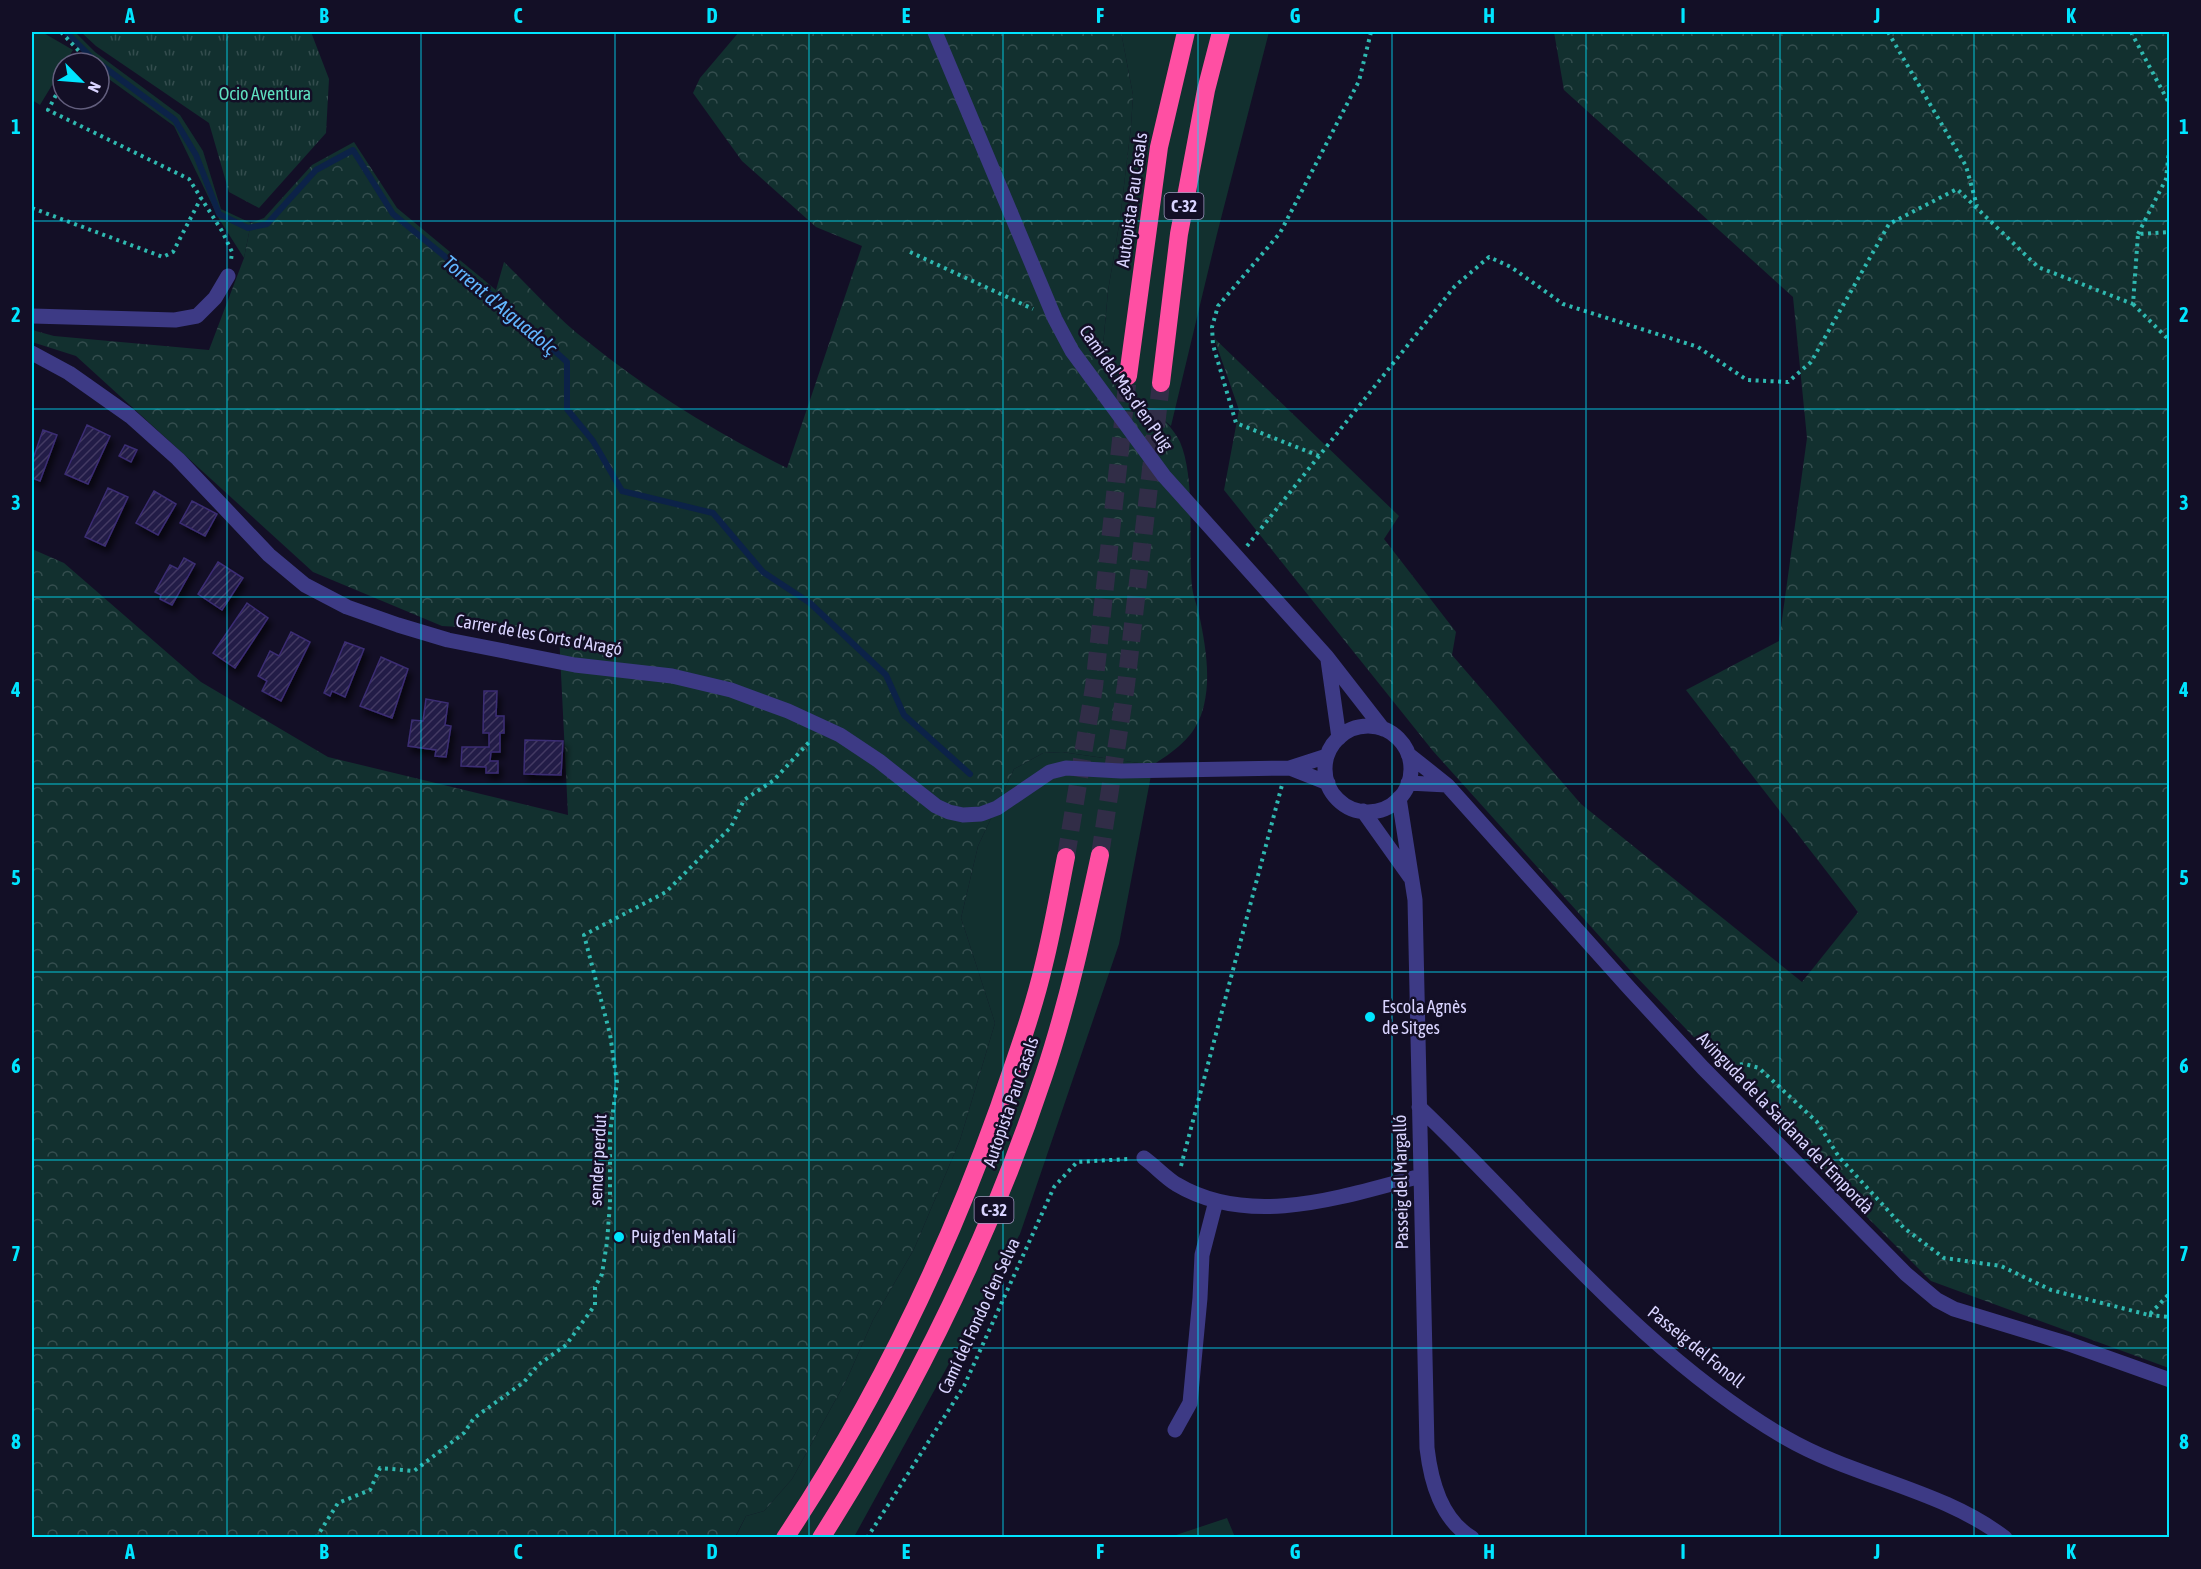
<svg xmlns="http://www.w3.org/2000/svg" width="2201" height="1569" viewBox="0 0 2201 1569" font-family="'Asap Condensed',sans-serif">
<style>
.grass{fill:#12302f}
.forest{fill:url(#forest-crowns)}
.park{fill:url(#park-tufts)}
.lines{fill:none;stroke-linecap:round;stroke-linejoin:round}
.stream{stroke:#0c2248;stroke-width:6}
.building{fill:url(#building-hatch);stroke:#3b2d73;stroke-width:1.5;filter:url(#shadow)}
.highway-tunnel{stroke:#312d47;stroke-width:18;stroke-dasharray:18 9;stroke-linecap:butt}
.path{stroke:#2fb8b0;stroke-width:4;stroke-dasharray:3 4.5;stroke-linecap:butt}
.minor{stroke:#3d3a85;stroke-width:15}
.highway{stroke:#ff4fa3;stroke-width:18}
.grid{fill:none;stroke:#00e5ff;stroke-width:1.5;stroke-opacity:0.55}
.poi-dot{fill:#00e5ff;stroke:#130f26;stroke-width:2}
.labels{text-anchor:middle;stroke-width:5;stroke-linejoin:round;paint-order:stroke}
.shield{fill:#130f26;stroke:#9e99be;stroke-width:1.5}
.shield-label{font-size:16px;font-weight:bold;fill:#d9d4ff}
.park-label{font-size:18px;fill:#5fe0c0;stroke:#130f26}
.street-label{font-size:18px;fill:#d9d4ff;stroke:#130f26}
.poi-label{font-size:18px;fill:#d9d4ff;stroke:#130f26;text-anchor:start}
.water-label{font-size:20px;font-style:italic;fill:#62b6ff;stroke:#130f26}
.neatline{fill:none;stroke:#00e5ff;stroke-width:2}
.grid-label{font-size:20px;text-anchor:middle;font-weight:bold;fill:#00e5ff}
</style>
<defs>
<pattern id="forest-crowns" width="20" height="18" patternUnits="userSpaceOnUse" patternTransform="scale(1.5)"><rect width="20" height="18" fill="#12302f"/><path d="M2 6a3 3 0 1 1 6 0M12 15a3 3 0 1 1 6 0" fill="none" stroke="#344d4e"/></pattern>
<pattern id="park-tufts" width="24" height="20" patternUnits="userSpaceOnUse" patternTransform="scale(1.5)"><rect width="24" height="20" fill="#12302f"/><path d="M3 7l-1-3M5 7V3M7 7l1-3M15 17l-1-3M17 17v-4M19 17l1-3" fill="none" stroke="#344d4e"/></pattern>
<pattern id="building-hatch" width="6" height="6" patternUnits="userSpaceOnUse" patternTransform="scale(1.5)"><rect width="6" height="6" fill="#241b47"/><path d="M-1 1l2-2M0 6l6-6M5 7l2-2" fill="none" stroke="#433b63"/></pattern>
<filter id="shadow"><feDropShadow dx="3.5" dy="6" stdDeviation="3" flood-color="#0009"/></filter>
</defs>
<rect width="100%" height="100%" fill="#130f26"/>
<path class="grass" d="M32 32H42L73 50 65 63H63V67L40 105 32 100Z
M63 32H75L95 52 180 115 203 151 221 209 251 223 244 258 219 219 174 126 99 72V63H89L82 51Z
M1121 32H1269L1217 234 1171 426 1101 368 1108 291 1120 219 1131 126 1133 95Z
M1062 752 1153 765 1119 944 1020 1234 854 1537 735 1538 746 1516 764 1511 792 1479 847 1379 873 1320 914 1249 960 1140 995 1023 961 918 978 846 1014 769 1043 753Z
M1227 1518 1235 1537H1170Z"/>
<path class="forest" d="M739 32H1121L1133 95 1131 126 1120 219 1108 291 1101 367C1124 386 1169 417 1180 442 1196 479 1188 546 1192 587 1193 596 1197 605 1199 614 1205 643 1211 675 1204 705 1197 736 1177 749 1153 765L1062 752 1043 753 1014 769 978 846 961 918 995 1023 960 1140 914 1249 873 1320 847 1379 792 1479 764 1511 746 1516 735 1537H32V549L64 563 201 682 328 757 568 815 559 633 442 626 313 572 76 356 32 342V330L54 336 209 350 244 258 251 223 264 218 312 165 354 142 397 208 496 290 504 262C531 288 557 318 587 341 649 391 716 433 787 468L862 246 816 227 742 161 693 93 700 78Z
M1554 32H2169V1368L1931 1281 1821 1171 1629 969 1433 751 1224 490 1239 410 1214 338 1399 516 1384 539 1456 632 1452 655 1581 804 1802 982 1858 912 1686 690 1779 641 1807 438 1793 297 1564 90Z"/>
<path class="park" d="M81 32H311L329 79 326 133 259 208 229 192 209 123 96 46Z"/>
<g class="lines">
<path class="stream" d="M66 32 92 58 175 120 196 155 219 214 248 228 267 224 316 170 353 150 393 214 498 300 567 362V409L593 441 622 491 713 513 763 572 810 603 886 675 904 715 970 774"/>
</g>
<path class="building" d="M87 425 110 436 88 484 65 474Z
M43 430 57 435 40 481 32 478V455L34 456Z
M125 445 137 450 131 462 119 456Z
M108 488 128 497 105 546 85 537Z
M154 491 176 504 158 535 136 523Z
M192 501 217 514 205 536 180 523Z
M184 558 195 564 172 605 160 599 161 595 155 592 170 565 178 569Z
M218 562 243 578 222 610 198 594Z
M247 603 268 618 235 668 213 653Z
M291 632 310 642 281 701 262 691 267 681 258 676 270 651 279 656Z
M345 642 364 649 345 697 332 691 330 696 324 693Z
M381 657 408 669 392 718 360 706Z
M484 691H497L496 716H504V733H500V752H491L490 761H498V773H486V767L461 766 462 747H489V733H483Z
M426 699 448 703 445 725 451 726 446 757 435 756 436 750 408 746 412 720 423 721Z
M525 740 563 741 561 775 524 774Z"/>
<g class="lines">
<path class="highway-tunnel" d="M1100 855 1126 685 1161 383
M1066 857 1094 687 1128 376"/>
<path class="path" d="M61 32 79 51 74 63
M1888 32 1966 166 1977 206
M2131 32 2170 105
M63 82 48 110 189 179 222 231 232 252 231 260
M32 208 163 257 173 252 201 198
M2138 234 2166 179 2170 141
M910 252 1033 309
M2133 304 2170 341
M1319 456 1236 423 1213 345 1212 327 1218 306 1280 233 1359 81 1371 32
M1247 546 1455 286 1489 257 1511 267 1563 304 1698 347 1747 380 1788 382 1811 362 1889 224 1957 189 2038 267 2133 304 2138 234 2170 232
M1725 1066 1745 1064 1759 1068 1817 1122 1839 1157 1904 1228 1944 1258 2001 1266 2051 1290 2149 1315 2170 1293
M1181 1166 1282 785
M2149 1315 2170 1317
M316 1538 338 1503 370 1490 380 1468 414 1471 464 1433 474 1418 524 1382 538 1365 566 1345 595 1305V1287L602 1274 607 1242 610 1204V1133L617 1082 610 1034 584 935 666 892 731 827 744 800 774 780 811 740
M867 1538 964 1386 1054 1187 1077 1162 1128 1159"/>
<path class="minor" d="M935 32 1055 319 1072 351 1164 476 1327 657 1383 729
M32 316 175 320 197 316 215 298 228 276
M32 353 69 373 130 416 178 459 269 555 305 585 347 607 398 625 448 640 575 665 672 676 731 690 788 711 840 735 879 761 936 806 949 812 963 815 981 814 997 808 1050 772 1066 768 1121 771 1290 768 1327 756
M1328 660 1339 738
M1325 769a43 43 0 1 1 86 0a43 43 0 1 1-86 0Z
M1408 754 1447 785 1630 989 1703 1068 1906 1274 1937 1300 1954 1309 2069 1344 2170 1380
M1290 768 1328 783
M1408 783 1447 785
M1399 798 1415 900 1427 1448C1431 1482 1441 1519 1472 1538
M1363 811 1410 877
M1419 1107C1538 1220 1642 1354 1786 1438 1855 1478 1943 1490 2005 1538
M1144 1158C1155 1166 1165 1177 1176 1184 1251 1229 1344 1196 1421 1176
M1175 1430 1190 1403 1200 1298 1202 1255 1216 1201"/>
<path class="highway" d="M1128 376 1159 147 1186 32
M1161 383 1179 234 1206 90 1221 32
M785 1538C874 1404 945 1258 999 1107 1015 1060 1033 1012 1044 964 1053 928 1059 892 1066 857
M821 1538C913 1393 990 1238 1044 1075 1068 1003 1084 929 1100 855"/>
</g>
<path class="grid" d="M227 32V1538M421 32V1538M615 32V1538M809 32V1538M1003 32V1538M1198 32V1538M1392 32V1538M1586 32V1538M1780 32V1538M1974 32V1538M32 221H2170M32 409H2170M32 597H2170M32 784H2170M32 972H2170M32 1160H2170M32 1348H2170"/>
<g class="poi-dot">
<circle cx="1370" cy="1017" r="6"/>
<circle cx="619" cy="1237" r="6"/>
</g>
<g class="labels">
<g class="shield">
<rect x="1164.5" y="193" width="39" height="26" rx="4.5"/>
<rect x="974.5" y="1197" width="39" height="26" rx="4.5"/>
</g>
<g class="shield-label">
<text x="1184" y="212">C-32</text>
<text x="994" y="1216">C-32</text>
</g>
<g class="park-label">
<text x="265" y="100">Ocio Aventura</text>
</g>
<g class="street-label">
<text transform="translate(1132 200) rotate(-82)" y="6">Autopista Pau Casals</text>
<text transform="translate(1126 388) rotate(55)" y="6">Camí del Mas d'en Puig</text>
<text transform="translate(539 635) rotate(10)" y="6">Carrer de les Corts d'Aragó</text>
<text transform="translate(1011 1102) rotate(-71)" y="6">Autopista Pau Casals</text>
<text transform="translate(1785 1123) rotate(46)" y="6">Avinguda de la Sardana de l'Empordà</text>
<text transform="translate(598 1160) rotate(-87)" y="6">sender perdut</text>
<text transform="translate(1401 1182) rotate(-91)" y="6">Passeig del Margalló</text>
<text transform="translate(979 1316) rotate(-65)" y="6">Camí del Fondo d'en Selva</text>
<text transform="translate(1696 1347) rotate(39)" y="6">Passeig del Fonoll</text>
</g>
<g class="poi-label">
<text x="1382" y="1013">Escola Agnès<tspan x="1382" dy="21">de Sitges</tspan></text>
<text x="631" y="1243">Puig d'en Matalí</text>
</g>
<g class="water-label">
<text transform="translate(500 305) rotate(40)" y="7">Torrent d'Aiguadolç</text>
</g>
</g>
<rect width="2201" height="1569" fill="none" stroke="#130f26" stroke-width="66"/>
<g transform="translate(81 81) rotate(115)"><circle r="28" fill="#130f26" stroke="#625e7d" stroke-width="1.5"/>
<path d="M0-4.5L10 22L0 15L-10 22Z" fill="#00e5ff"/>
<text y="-9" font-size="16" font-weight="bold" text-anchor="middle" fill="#d9d4ff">N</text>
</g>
<rect x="33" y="33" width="2135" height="1503" class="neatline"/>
<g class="grid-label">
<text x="130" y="23">A</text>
<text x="324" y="23">B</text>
<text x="518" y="23">C</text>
<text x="712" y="23">D</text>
<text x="906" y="23">E</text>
<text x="1100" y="23">F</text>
<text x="1295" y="23">G</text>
<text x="1489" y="23">H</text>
<text x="1683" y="23">I</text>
<text x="1877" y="23">J</text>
<text x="2071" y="23">K</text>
<text x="16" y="134">1</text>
<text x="2184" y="134">1</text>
<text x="16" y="322">2</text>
<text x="2184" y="322">2</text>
<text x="16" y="510">3</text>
<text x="2184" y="510">3</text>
<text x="16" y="697">4</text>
<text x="2184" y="697">4</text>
<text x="16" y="885">5</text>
<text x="2184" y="885">5</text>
<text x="16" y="1073">6</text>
<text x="2184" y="1073">6</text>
<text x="16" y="1261">7</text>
<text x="2184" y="1261">7</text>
<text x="16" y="1449">8</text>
<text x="2184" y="1449">8</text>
<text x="130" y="1559">A</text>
<text x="324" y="1559">B</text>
<text x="518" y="1559">C</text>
<text x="712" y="1559">D</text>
<text x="906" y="1559">E</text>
<text x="1100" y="1559">F</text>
<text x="1295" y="1559">G</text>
<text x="1489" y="1559">H</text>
<text x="1683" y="1559">I</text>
<text x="1877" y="1559">J</text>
<text x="2071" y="1559">K</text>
</g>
</svg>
